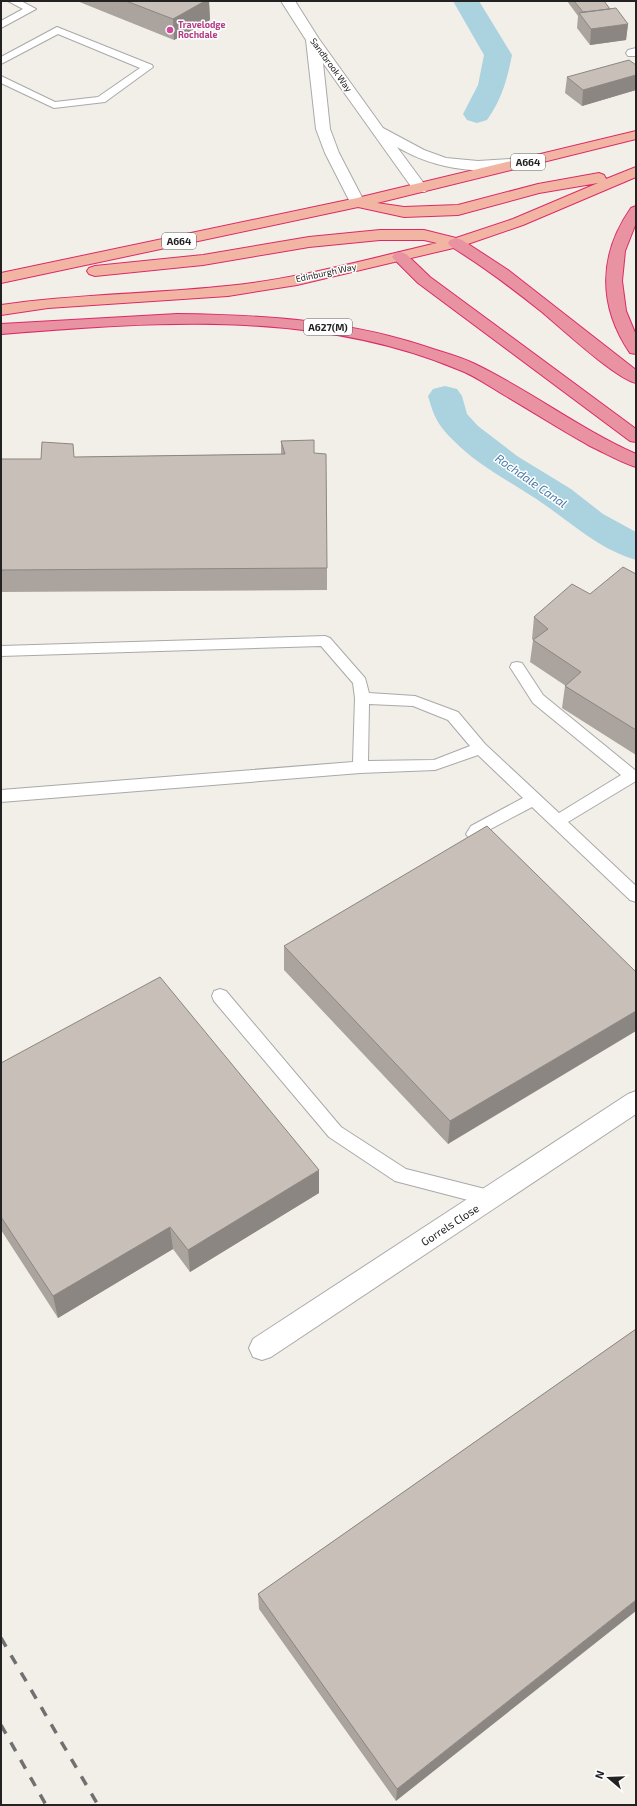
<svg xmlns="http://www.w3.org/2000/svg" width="637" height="1806" viewBox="0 0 637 1806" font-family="'Exo 2',sans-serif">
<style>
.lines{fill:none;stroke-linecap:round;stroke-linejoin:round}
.canal{fill:#aad3df;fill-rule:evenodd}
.service-casing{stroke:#a9a9a9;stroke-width:2}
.minor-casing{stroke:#a9a9a9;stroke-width:2}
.trunk-casing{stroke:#dc2a67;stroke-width:2}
.motorway-casing{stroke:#dc2a67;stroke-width:2}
.service{fill:#fff;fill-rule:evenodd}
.minor{fill:#fff;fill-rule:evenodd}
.trunk{fill:#f2b4a3;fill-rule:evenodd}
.motorway{fill:#e892a2;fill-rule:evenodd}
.rail{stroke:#707070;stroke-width:3.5;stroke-dasharray:10 10;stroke-linecap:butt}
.wall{fill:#aba49e}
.shaded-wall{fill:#8b8681}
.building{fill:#c7bfb8;stroke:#8b8681}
.hotel-dot{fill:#d1479c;stroke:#fff;stroke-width:1.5}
.labels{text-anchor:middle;stroke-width:3;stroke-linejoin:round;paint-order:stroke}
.far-hotel-label{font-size:9px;font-weight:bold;fill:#b23c85;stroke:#fff;text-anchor:start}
.far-street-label{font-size:9px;fill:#222;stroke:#fff}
.shield{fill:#fff;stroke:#646464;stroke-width:1}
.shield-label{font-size:10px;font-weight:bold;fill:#222}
.street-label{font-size:11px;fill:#222;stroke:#fff}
.water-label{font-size:12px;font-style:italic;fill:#4a7aab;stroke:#fff}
</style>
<rect width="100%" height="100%" fill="#f2efe9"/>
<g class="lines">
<path class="canal" d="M453 1H479L512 55C507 80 502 99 487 120L477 123 467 120 463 114 478 85 484 55Z
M445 386 457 389 462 396 467 414 478 426 517 456 571 489 603 514 636 532V560C601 550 574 525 545 505 515 484 479 467 453 440 438 425 434 417 428 396L433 389Z"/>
<g class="service-casing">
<path id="service" d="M8 1H21L36 9 1 28V21L23 9Z
M57 27 152 65 153 67 105 102 54 108 1 83V76L55 102 98 97 140 68 58 34 1 64V57Z
M325 636 330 638 365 678 369 693 415 696 458 712 485 744 559 813 621 775 533 703 510 667 512 663 517 662 522 663 543 695 636 771V781L568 822 636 886V902L630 900 532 807 483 833 498 849 496 853C484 857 472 844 466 834L471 826 523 798 478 755 435 770 360 773 1 802V790L353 762 355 698 353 683 321 646 1 656V646ZM369 704 413 706 448 720 470 746 434 760 368 761Z
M220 989 226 991 341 1127 406 1169 497 1192 500 1198 497 1204 491 1206 395 1181 329 1137 214 1001 212 996 214 991Z"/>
</g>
<g class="minor-casing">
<path id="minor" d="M281 1H295L319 39 383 128 424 150 446 158 478 161 526 158 531 159 533 162 531 165C486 176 437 171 397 147L428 189 425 192H415L323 63 330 129 339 153 365 203 362 206H352L325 153 316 129 306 40Z
M636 48V56H628L626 53 628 50Z
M636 1091V1114L271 1357 262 1360 253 1357 249 1348 253 1339 628 1094Z"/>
</g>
<g class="trunk-casing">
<path id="trunk" d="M636 131V139L377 203 404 207 458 205 538 184 599 173 604 175 606 179 636 167V177L523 225 462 246 297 285 228 296 48 308 1 315V305C76 294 152 294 227 286 298 279 368 259 437 243L424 240H380L309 247 203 265 95 276 89 274 87 271 89 268 95 266 203 255 309 237 380 230H424L456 238 513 219 598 183 539 193 458 215 404 217 358 207 1 283V273L357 198Z"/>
</g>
<g class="motorway-casing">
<path id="motorway" d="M636 206V223L625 251 622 281 626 311 636 335V354L630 353C598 306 598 255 631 208Z
M456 238 462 240 508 270 636 370V383C615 378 561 328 542 312 512 288 483 266 450 246L448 243 450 240Z
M400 252 406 254 430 277 636 429V442L630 441 418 283 392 257 394 254Z
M177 314C264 315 352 320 436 350 449 354 463 358 475 364 531 391 580 429 636 454V467C620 462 605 453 590 446 561 430 533 412 504 395 489 386 474 375 457 369 312 309 154 322 1 334V324Z"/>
</g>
<use href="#service" class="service"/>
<use href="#minor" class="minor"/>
<use href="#trunk" class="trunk"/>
<use href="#motorway" class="motorway"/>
<path class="rail" d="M1 1638 98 1805
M1 1725 46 1805"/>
</g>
<path class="wall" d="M77 1H209L210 20 174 40Z
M567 1H604L610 9 628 24 626 40 590 45 577 28 578 16Z
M636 63V90L582 106 565 93 567 77 636 65Z
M281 441 314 453 327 568V590L1 592V459H41L75 457 281 454Z
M636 574V755L562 708 565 686H566L530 662 533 640 532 639 534 617 590 594Z
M284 946 636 972 448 1144 284 970Z
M1 1063 319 1193 190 1272 173 1249 58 1318 1 1230Z
M636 1329 396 1801 259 1609 258 1594Z"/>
<path class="shaded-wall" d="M205 1H209L210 20 174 40 173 19Z
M628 24 626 40 590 45 591 29Z
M636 75V90L582 106 583 90Z
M636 1011V1031L448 1144 450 1121Z
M319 1170V1193L190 1272 188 1250Z
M170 1227 173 1249 58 1318 53 1296Z
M636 1600V1611L396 1801 397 1789Z"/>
<path class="building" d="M126 1H205L173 19Z
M574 1H604L610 9 583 12Z
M616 8 628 24 591 29 579 13Z
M629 60 636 65V75L583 90 567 77Z
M314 440V453L326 454 327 568 1 570V459H41L42 442 73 444 74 457 285 454 281 441Z
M623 567 636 574V730L565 686 581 672 533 640 548 629 534 617 572 584 590 594Z
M487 826 636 972V1011L450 1121 284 946Z
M160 977 319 1170 188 1250 170 1227 53 1296 1 1217V1063Z
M636 1329V1600L397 1789 258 1594Z"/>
<circle class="hotel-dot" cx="170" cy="30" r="4"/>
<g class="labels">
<g class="far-hotel-label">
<text x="178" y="28">Travelodge<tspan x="178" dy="10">Rochdale</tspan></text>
</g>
<g class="far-street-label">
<text transform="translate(331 65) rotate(54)" y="3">Sandbrook Way</text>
<text transform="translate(326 273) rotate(-12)" y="3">Edinburgh Way</text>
</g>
<g class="shield">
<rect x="511" y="154" width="34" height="16" rx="3"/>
<rect x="162" y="233" width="34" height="16" rx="3"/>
<rect x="304" y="319" width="48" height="16" rx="3"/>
</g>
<g class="shield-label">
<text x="528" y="166">A664</text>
<text x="179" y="245">A664</text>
<text x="328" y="331">A627(M)</text>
</g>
<g class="street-label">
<text transform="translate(450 1225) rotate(-33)" y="4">Gorrels Close</text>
</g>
<g class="water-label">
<text transform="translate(531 481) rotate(35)" y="4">Rochdale Canal</text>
</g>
</g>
<rect width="637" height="1806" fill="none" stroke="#222222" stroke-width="4"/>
<g transform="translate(609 1778) rotate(289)" stroke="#ffffff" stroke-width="3" paint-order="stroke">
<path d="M0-3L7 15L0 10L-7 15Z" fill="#222222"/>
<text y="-6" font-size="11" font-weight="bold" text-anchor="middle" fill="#222222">N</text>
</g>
</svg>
